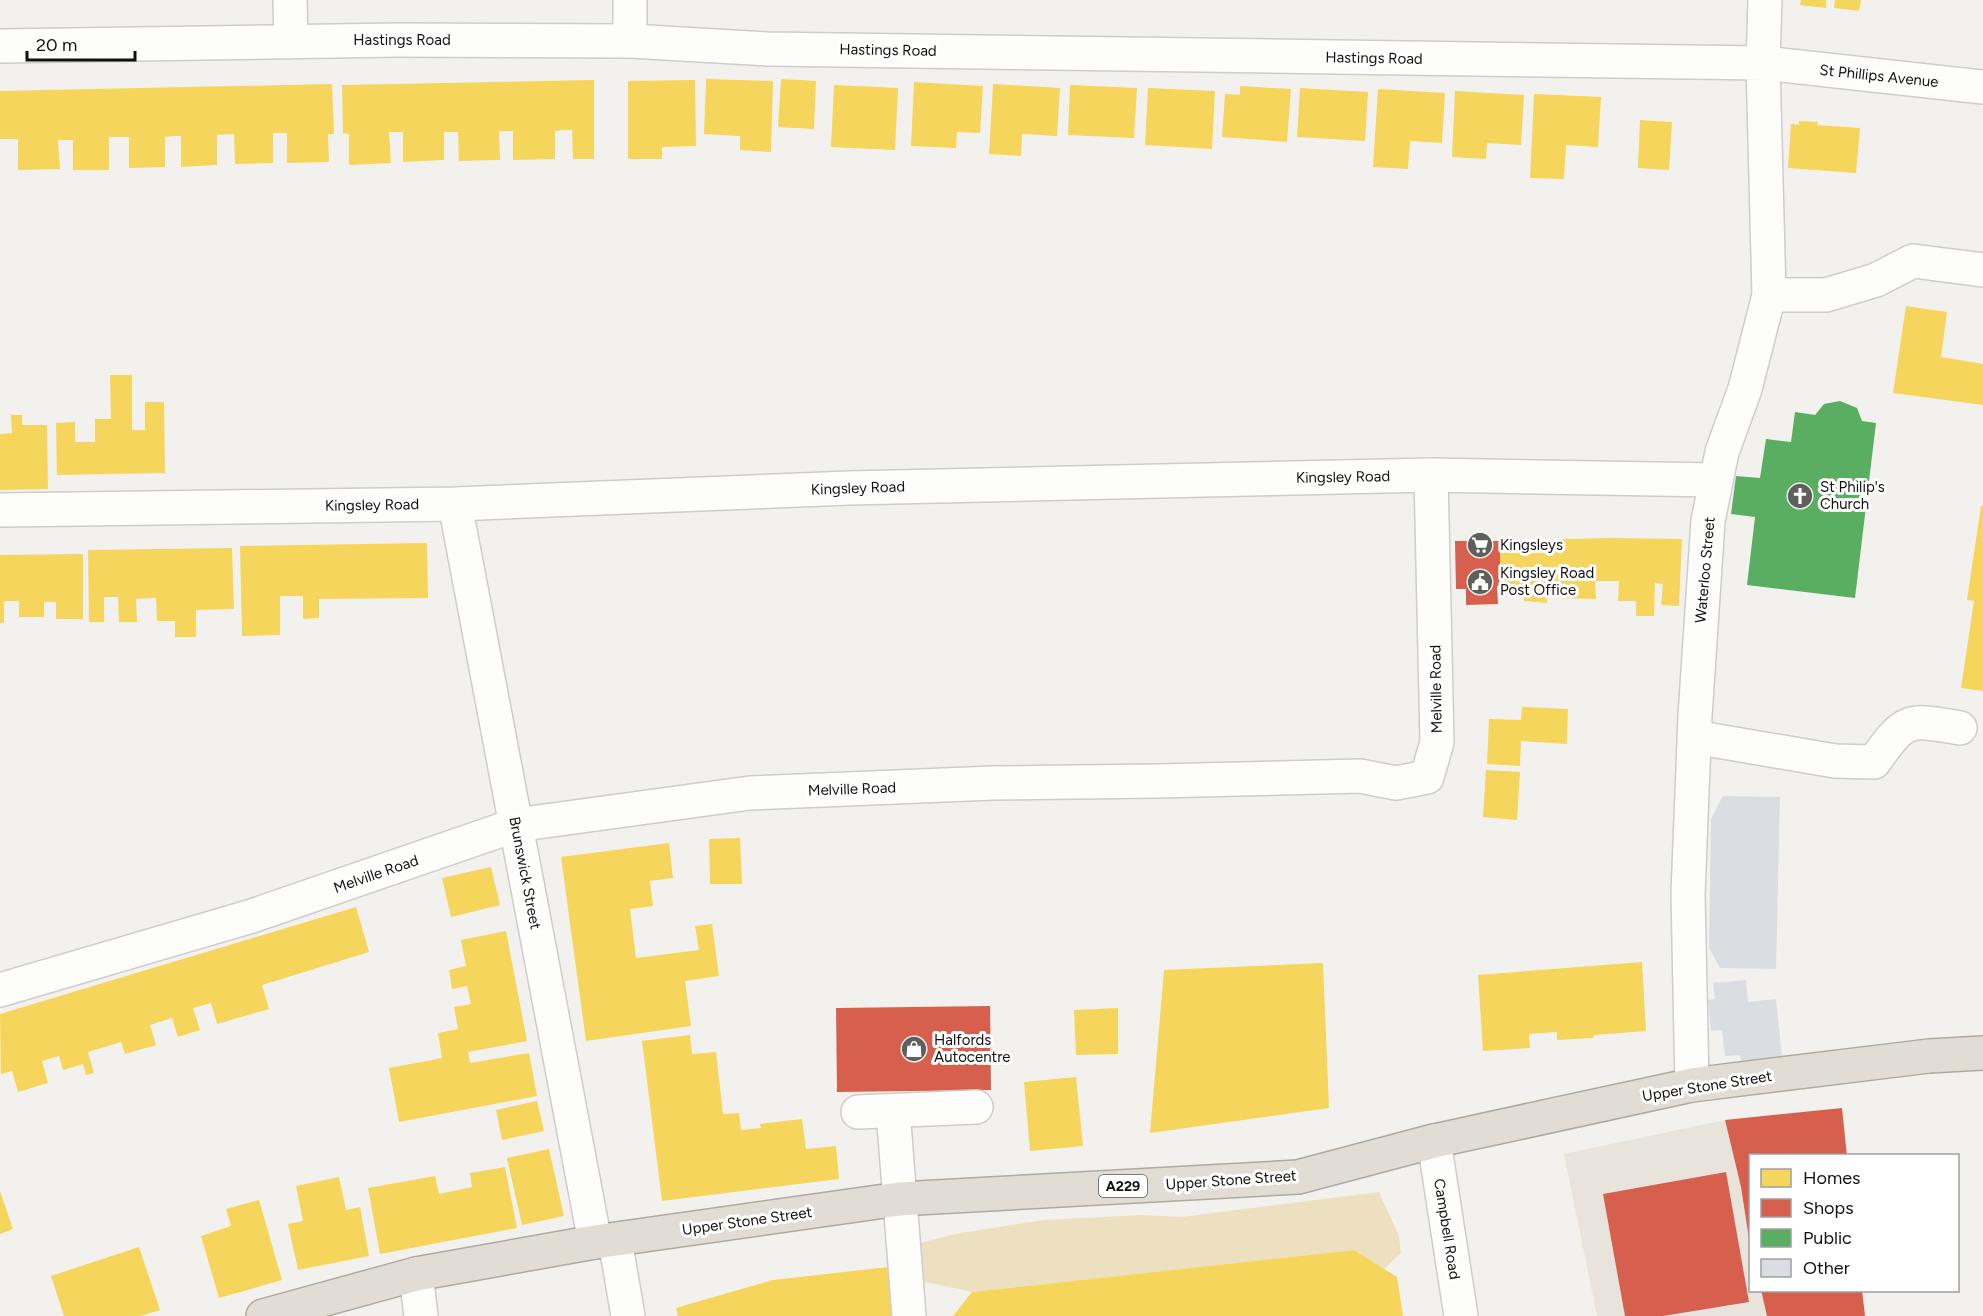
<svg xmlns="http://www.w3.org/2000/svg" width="1983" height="1316" viewBox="0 0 1983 1316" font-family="Figtree,sans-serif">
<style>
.built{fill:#e8e4dc}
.green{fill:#ede0c1}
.homes{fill:#f6d55c}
.shops{fill:#d6604d}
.public{fill:#5aae61}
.building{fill:#dadde1}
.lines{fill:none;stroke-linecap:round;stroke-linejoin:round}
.minor-casing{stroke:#cfcdcb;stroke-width:36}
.highway-casing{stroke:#afaa9f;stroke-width:36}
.minor{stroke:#fdfdfc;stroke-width:33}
.highway{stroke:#e2ddd4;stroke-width:33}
.labels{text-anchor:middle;stroke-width:6;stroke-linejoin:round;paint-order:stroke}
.shield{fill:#fff;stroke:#585856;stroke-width:1.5}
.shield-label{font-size:14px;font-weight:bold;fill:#10100e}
.street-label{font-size:15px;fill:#10100e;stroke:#fff}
.poi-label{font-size:15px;fill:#10100e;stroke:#fff;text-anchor:start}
</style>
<rect width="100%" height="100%" fill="#f3f1ee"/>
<path class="built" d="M1725 1120 1741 1187 1750 1244V1290L1761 1291 1767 1316H1597L1564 1154Z"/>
<path class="green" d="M1379 1192 1399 1236 1401 1253 1384 1269 1354 1250 972 1292 921 1281 916 1244 955 1234 1044 1220 1142 1215 1182 1217Z"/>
<path class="homes" d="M1801 0H1826V8L1800 5Z
M1835 0H1861L1859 11 1834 8Z
M706 79 773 81 771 152 740 150V136L704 134Z
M781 79 816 81 814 129 778 127Z
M594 80V159H573L572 130H563L555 131V159L513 160V131H499L500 160 459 161 458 132H444V160L403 162V132H389L391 163 349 165V134L343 133 342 85Z
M695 80 696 146 662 147V159H628V81Z
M914 82 983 86 980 133 957 132 956 148 911 146Z
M332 84 334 134H328L329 162 287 163V133H273V163L235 164 234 134 217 135V165L181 167V136H173L165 137V167L129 168V137H109V170H73V140H58L60 169 18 170V139H0V91Z
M993 84 1060 88 1057 136 1022 134 1021 156 989 154Z
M834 85 898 88 895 150 831 147Z
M1070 85 1137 88 1134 138 1068 135Z
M1240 86 1291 89 1287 142 1222 137 1225 94 1240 95Z
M1148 88 1215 91 1212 149 1145 145Z
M1300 88 1368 92 1365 141 1297 137Z
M1378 89 1445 93 1442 143 1410 141 1408 169 1373 167Z
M1455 91 1524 95 1521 145 1487 143 1486 159 1452 157Z
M1534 94 1601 97 1598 147 1566 145 1564 179 1530 178Z
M1640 120 1672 122 1669 170 1638 168Z
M1799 121 1818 122 1817 125 1860 128 1856 173 1788 168 1791 124 1799 125Z
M1906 306 1947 312 1941 357 1983 364V405L1893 393Z
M110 375H132V430H145V402H164L165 473 57 475 56 423 75 422V442H95V419H111Z
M11 415H22V425H47L48 489 0 490V434L12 433Z
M1981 506H1983V691L1961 688 1974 601 1967 600Z
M1608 538 1682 539 1679 606 1661 605 1663 584 1655 583 1654 616H1636V601H1618L1619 581H1595L1596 599 1561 598V583H1546L1547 603 1524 601V587H1500V541Z
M427 543 428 598 319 599V618L303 619V596H280V635L242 636 240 546Z
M232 548 234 609 196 610V637H175V621H157L156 598 136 599 137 622H119L118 597H104V622H89L88 550Z
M83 554V619H56V602H44V617H19V601H4V623H0V555Z
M1522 707 1568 709 1567 744 1521 741 1520 766 1487 764 1489 719 1521 720Z
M1486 770 1520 772 1517 820 1483 817Z
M740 838 742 884H710L709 839Z
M669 843 673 878 650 881 653 906 630 909 636 958 699 950 695 926 712 924 719 976 685 981 691 1026 586 1041 561 857Z
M491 867 500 905 451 917 442 878Z
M356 907 369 952 262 985 269 1009 217 1024 211 1003 193 1008 200 1030 178 1037 172 1018 150 1025 156 1045 125 1054 121 1042 88 1052 94 1073 86 1075 83 1064 63 1070 59 1056 42 1061 48 1083 18 1092 12 1071 1 1074 0 1014Z
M506 931 527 1041 468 1052 470 1063 529 1053 537 1096 399 1122 389 1068 442 1058 438 1033 458 1029 454 1007 471 1004 467 986 452 989 449 970 466 966 461 940Z
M1642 962 1646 1031 1594 1035 1593 1038 1557 1040V1032L1529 1034 1530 1048 1483 1051 1478 975Z
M1323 963 1329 1108 1150 1133 1164 970Z
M1118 1008V1054L1076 1055 1074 1010Z
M690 1035 692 1054 716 1052 723 1114 739 1113 741 1130 761 1128 760 1124 802 1119 806 1149 836 1146 839 1179 662 1201 642 1041Z
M1076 1077 1083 1146 1030 1151 1024 1082Z
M537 1101 544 1131 502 1140 496 1110Z
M549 1149 564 1216 522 1225 507 1158Z
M505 1167 517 1228 380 1254 368 1188 435 1176 439 1194 472 1187 470 1173Z
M339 1177 346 1210 360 1207 369 1256 298 1270 288 1224 303 1221 296 1186Z
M0 1191 13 1229 0 1234Z
M259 1200 282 1280 219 1298 201 1236 231 1226 226 1209Z
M139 1247 160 1310 141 1316H64L51 1276Z
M1354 1250 1397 1277 1403 1316H953L972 1292Z
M897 1266 901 1316H678L676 1308 773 1280Z"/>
<path class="shops" d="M1455 541H1500V587L1497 586 1498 604 1466 605V589H1456Z
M990 1006 991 1090 837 1092 836 1008Z
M1842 1108 1847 1156H1750L1749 1239 1741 1187 1725 1120Z
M1726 1172 1749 1302 1663 1316H1625L1603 1194Z
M1761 1290H1862L1865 1316H1767Z"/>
<path class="public" d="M1840 401 1857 408 1862 421 1876 423 1855 598 1747 585 1755 517 1731 514 1736 476 1760 478 1766 439 1791 442 1795 412 1815 415 1824 404Z"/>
<path class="building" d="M1723 796 1780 797 1776 969 1720 968 1709 948 1711 819Z
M1746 980 1748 1002 1776 999 1782 1058 1741 1061 1740 1055 1725 1056 1722 1030 1711 1031 1708 1000 1715 999 1713 983Z"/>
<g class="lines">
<g class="minor-casing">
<path id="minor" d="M290 0 291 42
M630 0V41
M0 46 397 40 630 41 767 49 1763 63 1983 87
M1769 295H1826L1876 280 1913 261 1983 270
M455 504 595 1242
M0 510 455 504 849 488 1431 475 1715 480
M1694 737 1835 761 1874 762C1906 717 1907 719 1960 728
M0 990 252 916 516 825 750 793 993 783 1158 781 1360 776 1396 783 1427 777 1437 742 1431 475
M1692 1085 1688 894 1695 716 1708 521 1722 452 1745 389 1769 295 1763 63 1765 0
M893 1111 909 1316
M858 1112 976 1107
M1434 1141 1461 1316
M615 1240 628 1316
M416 1274 421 1316"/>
</g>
<g class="highway-casing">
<path id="highway" d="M263 1316 416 1274 595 1242 899 1199 1298 1177 1434 1141 1692 1085 1929 1056 1983 1053"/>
</g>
<use href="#minor" class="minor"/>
<use href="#highway" class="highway"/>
</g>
<defs>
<g id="church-disc" transform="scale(1.35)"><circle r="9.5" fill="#5f5f5c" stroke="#fff"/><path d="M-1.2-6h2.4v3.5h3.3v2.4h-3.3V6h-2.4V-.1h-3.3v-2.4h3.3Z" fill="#fff"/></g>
<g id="supermarket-disc" transform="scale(1.35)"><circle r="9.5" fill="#5f5f5c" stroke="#fff"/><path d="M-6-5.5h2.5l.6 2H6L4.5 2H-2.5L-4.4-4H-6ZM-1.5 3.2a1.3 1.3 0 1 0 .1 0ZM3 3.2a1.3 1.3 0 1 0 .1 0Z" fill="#fff"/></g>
<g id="civic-disc" transform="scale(1.35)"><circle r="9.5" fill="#5f5f5c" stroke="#fff"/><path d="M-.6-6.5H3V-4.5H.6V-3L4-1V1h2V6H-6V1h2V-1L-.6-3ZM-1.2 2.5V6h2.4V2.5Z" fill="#fff"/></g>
<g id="shop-disc" transform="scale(1.35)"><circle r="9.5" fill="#5f5f5c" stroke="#fff"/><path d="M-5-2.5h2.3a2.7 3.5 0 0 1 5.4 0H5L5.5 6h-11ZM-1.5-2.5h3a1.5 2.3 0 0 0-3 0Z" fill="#fff"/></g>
</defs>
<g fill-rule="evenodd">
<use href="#church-disc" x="1800" y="496"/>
<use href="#supermarket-disc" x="1480" y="545"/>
<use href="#civic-disc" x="1480" y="582"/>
<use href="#shop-disc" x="914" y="1049"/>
</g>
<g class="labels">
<rect class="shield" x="1099" y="1175" width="48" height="22" rx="4.5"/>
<g class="shield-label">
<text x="1123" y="1191">A229</text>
</g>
<g class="street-label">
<text x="402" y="45">Hastings Road</text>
<text transform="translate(888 50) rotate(1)" y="5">Hastings Road</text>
<text transform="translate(1374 58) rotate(1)" y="5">Hastings Road</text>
<text transform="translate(1879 76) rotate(6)" y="5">St Phillips Avenue</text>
<text transform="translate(1343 477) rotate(-1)" y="5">Kingsley Road</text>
<text transform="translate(858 488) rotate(-2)" y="5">Kingsley Road</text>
<text transform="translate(372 505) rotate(-1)" y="5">Kingsley Road</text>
<text transform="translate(1705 570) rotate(-85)" y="5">Waterloo Street</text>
<text transform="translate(1436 689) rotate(-91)" y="5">Melville Road</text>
<text transform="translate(852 789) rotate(-2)" y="5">Melville Road</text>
<text transform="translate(525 873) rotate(79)" y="5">Brunswick Street</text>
<text transform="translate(376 874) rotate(-19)" y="5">Melville Road</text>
<text transform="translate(1707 1086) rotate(-9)" y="5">Upper Stone Street</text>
<text transform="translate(1231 1180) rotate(-4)" y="5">Upper Stone Street</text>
<text transform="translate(747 1221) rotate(-8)" y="5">Upper Stone Street</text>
<text transform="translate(1447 1229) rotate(81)" y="5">Campbell Road</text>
</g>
<g class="poi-label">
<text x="1820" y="492">St Philip's<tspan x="1820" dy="17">Church</tspan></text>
<text x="1500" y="550">Kingsleys</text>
<text x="1500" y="578">Kingsley Road<tspan x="1500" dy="17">Post Office</tspan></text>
<text x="934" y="1045">Halfords<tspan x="934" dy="17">Autocentre</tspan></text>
</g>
</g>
<rect x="1749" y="1154" width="210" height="138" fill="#ffffff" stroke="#9f9f9f" stroke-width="1.5"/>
<rect x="1761" y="1169" width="30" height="18" fill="#f6d55c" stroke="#9f9f9f" stroke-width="1.5"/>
<text x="1803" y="1184" font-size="18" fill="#10100e">Homes</text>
<rect x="1761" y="1199" width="30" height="18" fill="#d6604d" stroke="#9f9f9f" stroke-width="1.5"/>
<text x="1803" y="1214" font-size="18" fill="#10100e">Shops</text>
<rect x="1761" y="1229" width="30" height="18" fill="#5aae61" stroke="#9f9f9f" stroke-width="1.5"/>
<text x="1803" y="1244" font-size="18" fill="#10100e">Public</text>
<rect x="1761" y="1259" width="30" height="18" fill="#dadde1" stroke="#9f9f9f" stroke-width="1.5"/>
<text x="1803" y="1274" font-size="18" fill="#10100e">Other</text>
<path d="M27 51v9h108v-9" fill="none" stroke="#10100e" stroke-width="3"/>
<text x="36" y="51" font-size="18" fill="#10100e" stroke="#ffffff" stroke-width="4.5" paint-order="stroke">20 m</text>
</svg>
